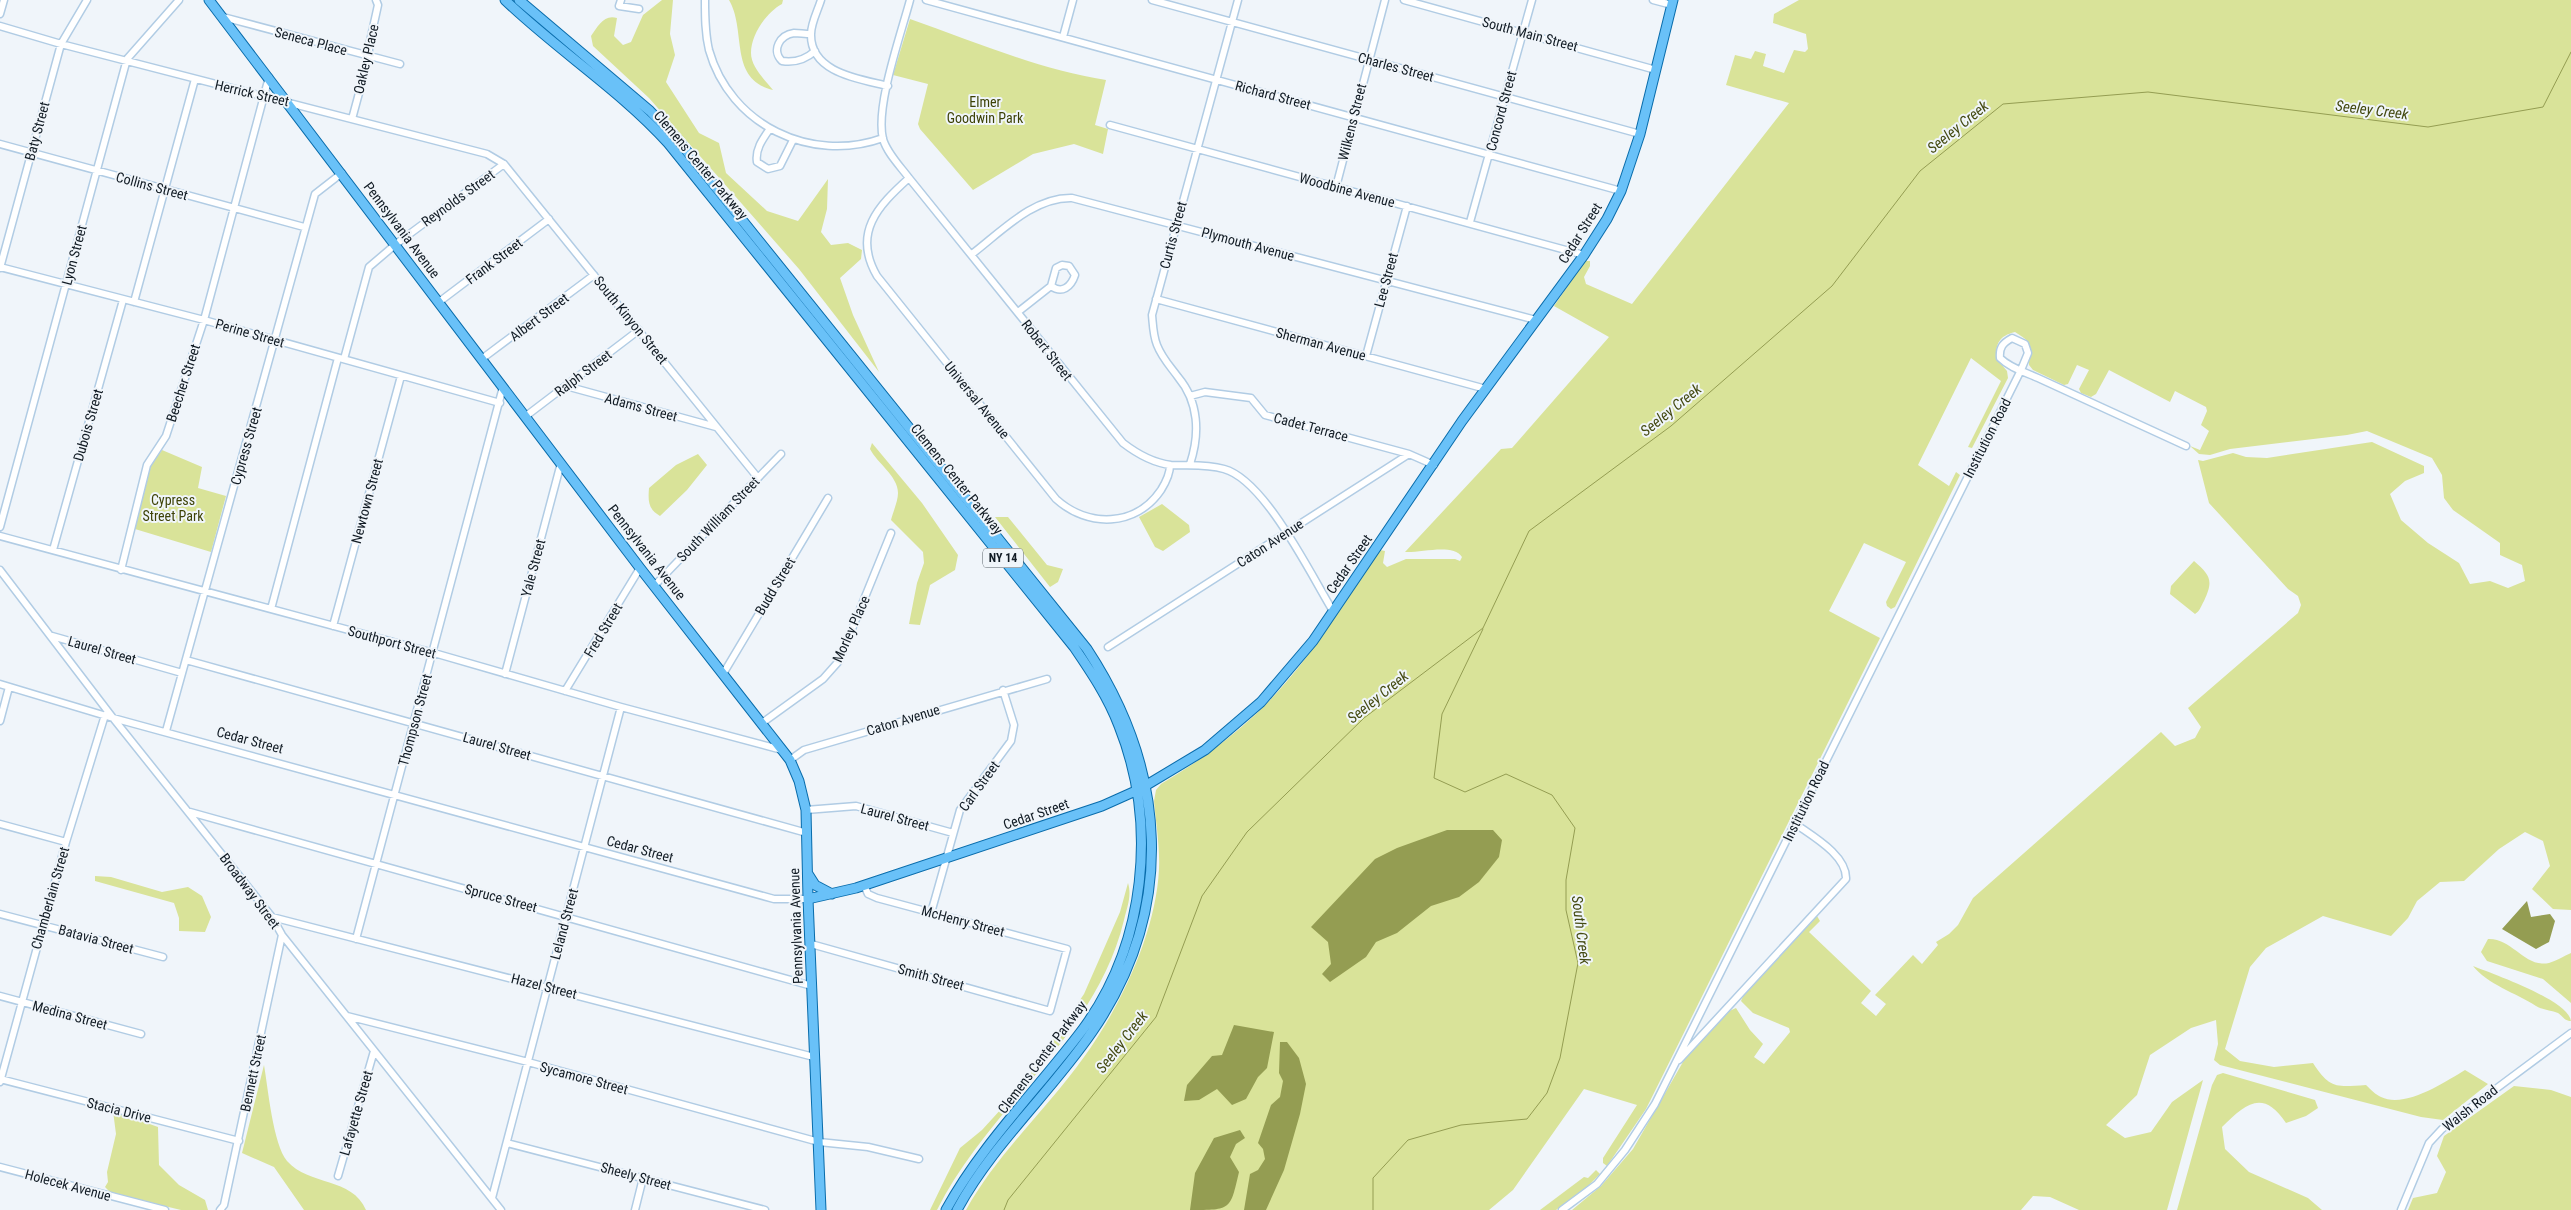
<svg xmlns="http://www.w3.org/2000/svg" width="2571" height="1210" viewBox="0 0 2571 1210" font-family="'Roboto Condensed',sans-serif">
<style>
.green{fill:#d9e399}
.water{fill:#949d52}
.lines{fill:none;stroke-linecap:round;stroke-linejoin:round}
.stream{stroke:#949d52;stroke-width:1}
.minor-casing{stroke:#b1cce4;stroke-width:9}
.major-casing{stroke:#096cab;stroke-width:11}
.minor{stroke:#fff;stroke-width:6}
.major{stroke:#69c1f8;stroke-width:9}
.labels{text-anchor:middle;stroke-width:4;stroke-linejoin:round;paint-order:stroke}
.shield{fill:#f0f5fa;stroke:#545c64;stroke-width:1}
.shield-label{font-size:12px;font-weight:bold;fill:#111b24}
.street-label{font-size:14px;fill:#111b24;stroke:#f0f5fa}
.park-label{font-size:14px;fill:#3d4206;stroke:#f0f5fa}
.water-label{font-size:15px;font-style:italic;fill:#444a11;stroke:#f0f5fa}
</style>
<rect width="100%" height="100%" fill="#f0f5fa"/>
<path class="green" d="M662 0H673L670 34 675 55 666 82 699 133 719 143 726 173 767 211 798 221 828 179 827 209 821 232 831 245 848 243 862 250 861 259 840 278 853 315 879 372 799 269 649 98 593 46 591 36C598 26 604 14 617 18L614 36 623 45 631 42 643 15Z
M729 0H783L782 4C767 12 751 34 751 53 751 67 765 80 773 90 728 79 747 31 729 0Z
M1799 0H2571V910L2553 909 2532 889 2550 866 2543 841 2525 832 2499 849 2464 881 2440 882 2417 901 2408 918 2391 936 2323 916 2266 948 2250 967 2225 1049 2240 1061 2274 1067 2313 1063C2330 1089 2336 1087 2366 1085 2370 1089 2376 1095 2381 1097 2405 1109 2445 1082 2465 1070L2488 1084 2443 1120 2421 1117 2220 1065 2214 1060 2218 1044 2216 1020 2191 1028 2150 1055 2137 1095 2106 1125 2125 1138 2151 1132 2172 1102 2203 1080 2167 1210H2079L2050 1197 2033 1196 2021 1210H1572L1601 1186 1633 1149 1687 1055 1727 1012 1736 1008 1750 1030 1763 1044 1754 1057 1764 1064 1790 1032 1789 1028 1753 1013 1741 1001 1744 994 1817 916 1820 921 1809 932 1871 991 1861 1003 1876 1016 1886 1004 1875 995 1913 955 1922 964 1938 945 1936 942 1949 934 1958 925 1973 898 2161 732 2175 746 2195 738 2201 727 2188 708 2298 613 2301 605 2298 596 2288 589 2209 503 2198 460 2203 461 2233 453 2246 457 2267 458 2372 442 2424 466V473L2405 481 2390 494 2401 520 2428 543 2459 563 2470 584 2490 581 2508 588 2525 581 2522 565 2500 555V543L2453 510 2444 498 2442 475 2432 458 2367 431 2347 435 2230 449 2210 455 2199 454 2190 446 2200 450 2209 431 2201 425 2207 411 2206 407 2175 391 2170 402 2109 370 2096 394 2091 397 2081 393 2079 389 2089 370 2077 365 2068 384 2064 385 2033 370 2029 365C2029 345 2035 344 2015 332 1999 336 1996 343 1996 358L2007 371 2008 378 1972 448 1968 447 2001 381 1971 358 1918 465 1949 486 1956 472 1960 475 1895 607 1891 609 1887 606 1886 602 1906 562 1864 543 1829 611 1880 638 1646 1109 1607 1166 1603 1163V1158L1637 1105 1584 1089 1513 1190 1489 1210H966C997 1154 1047 1109 1084 1057 1121 1006 1156 932 1159 869 1160 847 1156 823 1154 801L1156 790 1161 784C1195 764 1227 741 1256 714 1305 668 1342 606 1380 550L1385 551 1383 563 1387 567 1406 559H1455L1460 561 1462 557C1453 543 1421 553 1405 552L1501 449 1512 448 1609 337 1554 306 1585 261H1590V266L1584 277 1586 284 1632 304 1789 103 1726 85 1735 55 1751 59 1755 51 1766 54 1763 66 1784 73 1794 50 1805 52 1808 49 1806 34 1773 23 1774 14Z
M910 19C973 41 1040 70 1106 80L1095 125 1108 129 1103 154 1074 144 1033 154 973 190 920 129 918 124 928 84 893 75Z
M872 443 922 503 958 555 955 570 930 585 920 625 909 624 917 583 924 563 923 552 891 520C893 512 898 501 898 493 898 476 877 463 870 449Z
M162 450 202 467 198 488 226 496 211 552 135 529 151 465Z
M698 454 707 465 687 490 660 516C648 509 648 501 649 488L676 465Z
M1162 504 1189 525 1190 532 1163 551 1155 547 1139 517Z
M995 517H1008L1047 565 1063 569 1058 582 1050 587Z
M2194 561C2210 575 2214 580 2204 601 2201 606 2200 611 2195 614L2170 594 2171 586Z
M95 876 111 877 162 892 188 887 202 896 211 917 205 932 179 931V918L174 903 95 881Z
M1128 883C1132 896 1127 907 1124 920 1096 1037 989 1106 937 1210H930L960 1148 982 1130 1022 1086 1084 994 1120 912Z
M2488 939C2513 938 2524 968 2549 963 2556 961 2564 956 2571 953V1003L2543 979 2487 961 2481 952Z
M2473 966C2493 974 2568 1000 2571 1021 2564 1021 2563 1016 2558 1013 2551 1010 2542 1010 2536 1006 2516 993 2487 984 2473 966Z
M264 1065C268 1088 273 1144 287 1161 309 1186 352 1177 366 1210H304L274 1167 242 1153Z
M2223 1073 2315 1100 2318 1108 2306 1116 2286 1123C2263 1088 2245 1104 2222 1127L2225 1149 2249 1172 2308 1198 2322 1210H2177L2212 1085 2217 1075Z
M2514 1086 2551 1090 2571 1097V1210H2408L2413 1198 2437 1193 2446 1172 2437 1156 2444 1136Z
M113 1111 158 1127 159 1165 179 1185 205 1200 208 1210H181L111 1193 105 1187 108 1182 107 1172 116 1134Z
M1596 1170 1600 1174 1586 1188 1556 1210H1540L1584 1177 1588 1178Z"/>
<path class="water" d="M1447 830H1493L1502 840 1499 857 1479 882 1459 897 1431 906 1397 933 1376 942 1366 957 1330 982 1322 974 1331 964 1328 942 1311 927 1375 859 1397 848Z
M2527 901 2531 917 2550 914 2555 921 2549 942 2536 949 2502 929Z
M1234 1025 1274 1032 1267 1068 1258 1077 1246 1099 1232 1105 1217 1089 1199 1100 1184 1101 1187 1085 1212 1056 1222 1055Z
M1280 1042H1287L1299 1058 1306 1084 1300 1114 1284 1170 1266 1210H1244L1250 1174 1258 1170 1265 1159 1263 1149 1258 1143 1271 1105 1280 1097 1283 1081 1279 1073Z
M1240 1130 1245 1138 1236 1144 1230 1157 1239 1172C1230 1210 1232 1210 1190 1210L1195 1173 1214 1138Z"/>
<g class="lines">
<path class="stream" d="M1004 1210 1008 1200 1156 1017 1202 896 1247 832 1364 718 1483 628 1529 531 1671 426 1832 286 1920 171 2003 104 2148 92 2428 127 2543 107 2571 52
M1373 1210V1178L1408 1140 1461 1125 1527 1119 1547 1093 1560 1058 1578 963 1566 910V880L1575 828 1552 795 1506 774 1465 792 1434 778 1442 714 1483 629"/>
<g class="minor-casing">
<path id="minor" d="M621 0 619 6 639 9
M705 0C705 17 705 33 709 50 730 125 811 164 883 138
M821 0C818 10 811 23 811 34 810 73 860 79 888 86
M910 0C901 34 875 107 883 139 887 153 900 166 909 178L1123 443C1136 453 1154 463 1171 465 1189 466 1206 464 1224 469 1265 480 1311 575 1333 611
M926 0 1621 191
M1152 0 1640 134
M1404 0 1656 70
M1653 0 1672 5
M0 14 4 0
M223 17 400 64
M0 26 61 44 487 154 504 164 758 478
M811 34C805 34 799 33 794 33 780 35 771 50 782 61 795 63 805 60 815 51
M1063 37 1073 0
M352 119 369 56V46L378 5 376 0
M1110 125 1584 255
M769 130C762 140 755 150 757 162L768 169 780 166 793 140
M0 144 304 227
M909 178C878 206 852 233 877 276L1056 499C1088 528 1136 527 1161 490 1166 482 1170 474 1170 465
M1336 187 1385 0
M1470 222 1532 0
M972 254C1001 232 1033 197 1072 198L1536 320
M0 267 204 320 500 403
M0 268 61 44 87 0
M1156 299 1486 389
M134 302 195 79
M439 302 549 219
M1018 312 1051 286 1056 268 1062 265 1069 266 1075 275C1071 287 1062 294 1051 286
M1366 356 1407 206
M483 358 594 275
M344 359 369 267 396 244 504 164
M566 386 716 427
M1190 396 1205 392 1251 398 1265 415 1409 454
M526 416 639 330
M1190 464C1200 434 1199 402 1178 377 1170 366 1162 358 1157 345 1153 335 1153 325 1152 315L1238 0
M0 527 127 59 179 0
M0 536 434 653 621 707 782 750
M53 550 123 300
M0 570 113 718 272 917 282 935 501 1210
M121 570 147 465 166 436 204 320 269 77
M655 585 781 454
M271 609 338 358
M333 626 401 376
M52 636 182 673
M1108 647 1409 454 1434 465
M186 660 807 833
M505 674 561 463
M723 674 828 498
M0 684 113 718 774 899H808
M565 691 640 568
M0 721 9 687
M762 723 823 679 839 661 891 533
M166 731 315 194 342 173
M790 760 804 750 1047 679
M806 810 856 806 953 833
M190 812 812 986
M0 824 66 842
M931 913 960 810 1011 741 1014 725 1003 690
M0 914 163 957
M272 917 814 1057
M356 939 503 387
M811 944 1050 1011 1067 949 877 898 868 894 864 885
M0 996 141 1034
M347 1016 528 1062 819 1142 868 1147 919 1159
M1679 1060 1846 879C1847 855 1812 836 1794 823
M0 1079 239 1141
M0 1082 66 842 105 715
M507 1143 765 1210
M0 1167 165 1210
M338 1176 374 1051
M492 1198 621 707
M220 1210 224 1205 282 935
M635 1210 643 1178
M1562 1210 1597 1184 1625 1150 1655 1104 2021 370 2028 353 2025 344 2012 338C2003 343 1999 347 2000 358 2010 368 2025 372 2038 378L2186 446
M2401 1210 2429 1143 2442 1129 2571 1033"/>
</g>
<g class="major-casing">
<path id="major" d="M209 0 640 568 790 760 799 781 806 810 808 899 821 1210
M505 0C557 50 620 90 668 143L1074 647C1091 672 1108 697 1119 726 1158 824 1146 943 1083 1029 1038 1089 982 1144 946 1210
M519 0 650 111 677 139 1087 649C1167 771 1177 908 1092 1032 1051 1092 991 1146 957 1210
M808 874 815 885 832 894
M808 899 856 888 1102 806 1140 789 1205 750 1261 702 1313 641 1462 421 1584 255 1607 219 1621 191 1640 134 1673 0"/>
</g>
<use href="#minor" class="minor"/>
<use href="#major" class="major"/>
</g>
<g class="labels">
<rect class="shield" x="983" y="548.5" width="40" height="19" rx="4"/>
<g class="shield-label">
<text x="1003" y="562">NY 14</text>
</g>
<g class="street-label">
<text transform="translate(1530 34) rotate(15)" y="5">South Main Street</text>
<text transform="translate(311 41) rotate(15)" y="5">Seneca Place</text>
<text transform="translate(366 59) rotate(-77)" y="5">Oakley Place</text>
<text transform="translate(1396 67) rotate(15)" y="5">Charles Street</text>
<text transform="translate(252 93) rotate(13)" y="5">Herrick Street</text>
<text transform="translate(1273 95) rotate(15)" y="5">Richard Street</text>
<text transform="translate(1501 111) rotate(-75)" y="5">Concord Street</text>
<text transform="translate(1352 122) rotate(-76)" y="5">Wilkens Street</text>
<text transform="translate(37 131) rotate(-75)" y="5">Baty Street</text>
<text transform="translate(701 165) rotate(50)" y="5">Clemens Center Parkway</text>
<text transform="translate(152 186) rotate(15)" y="5">Collins Street</text>
<text transform="translate(1347 190) rotate(15)" y="5">Woodbine Avenue</text>
<text transform="translate(458 198) rotate(-36)" y="5">Reynolds Street</text>
<text transform="translate(402 230) rotate(53)" y="5">Pennsylvania Avenue</text>
<text transform="translate(1580 233) rotate(-58)" y="5">Cedar Street</text>
<text transform="translate(1173 235) rotate(-75)" y="5">Curtis Street</text>
<text transform="translate(1248 244) rotate(15)" y="5">Plymouth Avenue</text>
<text transform="translate(74 255) rotate(-75)" y="5">Lyon Street</text>
<text transform="translate(494 261) rotate(-37)" y="5">Frank Street</text>
<text transform="translate(1386 280) rotate(-75)" y="5">Lee Street</text>
<text transform="translate(539 317) rotate(-37)" y="5">Albert Street</text>
<text transform="translate(631 320) rotate(51)" y="5">South Kinyon Street</text>
<text transform="translate(250 333) rotate(16)" y="5">Perine Street</text>
<text transform="translate(1321 344) rotate(15)" y="5">Sherman Avenue</text>
<text transform="translate(1047 350) rotate(52)" y="5">Robert Street</text>
<text transform="translate(583 373) rotate(-37)" y="5">Ralph Street</text>
<text transform="translate(183 383) rotate(-72)" y="5">Beecher Street</text>
<text transform="translate(977 400) rotate(51)" y="5">Universal Avenue</text>
<text transform="translate(641 407) rotate(15)" y="5">Adams Street</text>
<text transform="translate(88 425) rotate(-74)" y="5">Dubois Street</text>
<text transform="translate(1311 427) rotate(15)" y="5">Cadet Terrace</text>
<text transform="translate(1987 438) rotate(-63)" y="5">Institution Road</text>
<text transform="translate(246 446) rotate(-74)" y="5">Cypress Street</text>
<text transform="translate(957 479) rotate(51)" y="5">Clemens Center Parkway</text>
<text transform="translate(367 501) rotate(-75)" y="5">Newtown Street</text>
<text transform="translate(718 519) rotate(-46)" y="5">South William Street</text>
<text transform="translate(1270 543) rotate(-33)" y="5">Caton Avenue</text>
<text transform="translate(647 552) rotate(52)" y="5">Pennsylvania Avenue</text>
<text transform="translate(1349 564) rotate(-55)" y="5">Cedar Street</text>
<text transform="translate(533 568) rotate(-75)" y="5">Yale Street</text>
<text transform="translate(775 586) rotate(-59)" y="5">Budd Street</text>
<text transform="translate(851 629) rotate(-66)" y="5">Morley Place</text>
<text transform="translate(603 630) rotate(-59)" y="5">Fred Street</text>
<text transform="translate(392 642) rotate(15)" y="5">Southport Street</text>
<text transform="translate(102 650) rotate(16)" y="5">Laurel Street</text>
<text transform="translate(415 720) rotate(-75)" y="5">Thompson Street</text>
<text transform="translate(903 720) rotate(-17)" y="5">Caton Avenue</text>
<text transform="translate(250 740) rotate(15)" y="5">Cedar Street</text>
<text transform="translate(497 746) rotate(16)" y="5">Laurel Street</text>
<text transform="translate(979 786) rotate(-54)" y="5">Carl Street</text>
<text transform="translate(1806 801) rotate(-64)" y="5">Institution Road</text>
<text transform="translate(1036 814) rotate(-19)" y="5">Cedar Street</text>
<text transform="translate(895 817) rotate(15)" y="5">Laurel Street</text>
<text transform="translate(640 849) rotate(15)" y="5">Cedar Street</text>
<text transform="translate(250 891) rotate(53)" y="5">Broadway Street</text>
<text transform="translate(50 898) rotate(-74)" y="5">Chamberlain Street</text>
<text transform="translate(501 898) rotate(15)" y="5">Spruce Street</text>
<text transform="translate(963 921) rotate(15)" y="5">McHenry Street</text>
<text transform="translate(564 924) rotate(-75)" y="5">Leland Street</text>
<text transform="translate(796 926) rotate(-92)" y="5">Pennsylvania Avenue</text>
<text transform="translate(96 939) rotate(15)" y="5">Batavia Street</text>
<text transform="translate(931 977) rotate(15)" y="5">Smith Street</text>
<text transform="translate(544 986) rotate(14)" y="5">Hazel Street</text>
<text transform="translate(70 1015) rotate(15)" y="5">Medina Street</text>
<text transform="translate(1042 1057) rotate(-53)" y="5">Clemens Center Parkway</text>
<text transform="translate(253 1073) rotate(-78)" y="5">Bennett Street</text>
<text transform="translate(584 1078) rotate(15)" y="5">Sycamore Street</text>
<text transform="translate(2470 1108) rotate(-38)" y="5">Walsh Road</text>
<text transform="translate(119 1110) rotate(14)" y="5">Stacia Drive</text>
<text transform="translate(356 1113) rotate(-74)" y="5">Lafayette Street</text>
<text transform="translate(636 1176) rotate(15)" y="5">Sheely Street</text>
<text transform="translate(68 1185) rotate(15)" y="5">Holecek Avenue</text>
</g>
<g class="park-label">
<text x="985" y="107">Elmer<tspan x="985" dy="16">Goodwin Park</tspan></text>
<text x="173" y="505">Cypress<tspan x="173" dy="16">Street Park</tspan></text>
</g>
<g class="water-label">
<text transform="translate(2372 110) rotate(7)" y="5">Seeley Creek</text>
<text transform="translate(1958 127) rotate(-39)" y="5">Seeley Creek</text>
<text transform="translate(1671 410) rotate(-39)" y="5">Seeley Creek</text>
<text transform="translate(1378 697) rotate(-39)" y="5">Seeley Creek</text>
<text transform="translate(1581 930) rotate(83)" y="5">South Creek</text>
<text transform="translate(1122 1042) rotate(-52)" y="5">Seeley Creek</text>
</g>
</g>
</svg>
